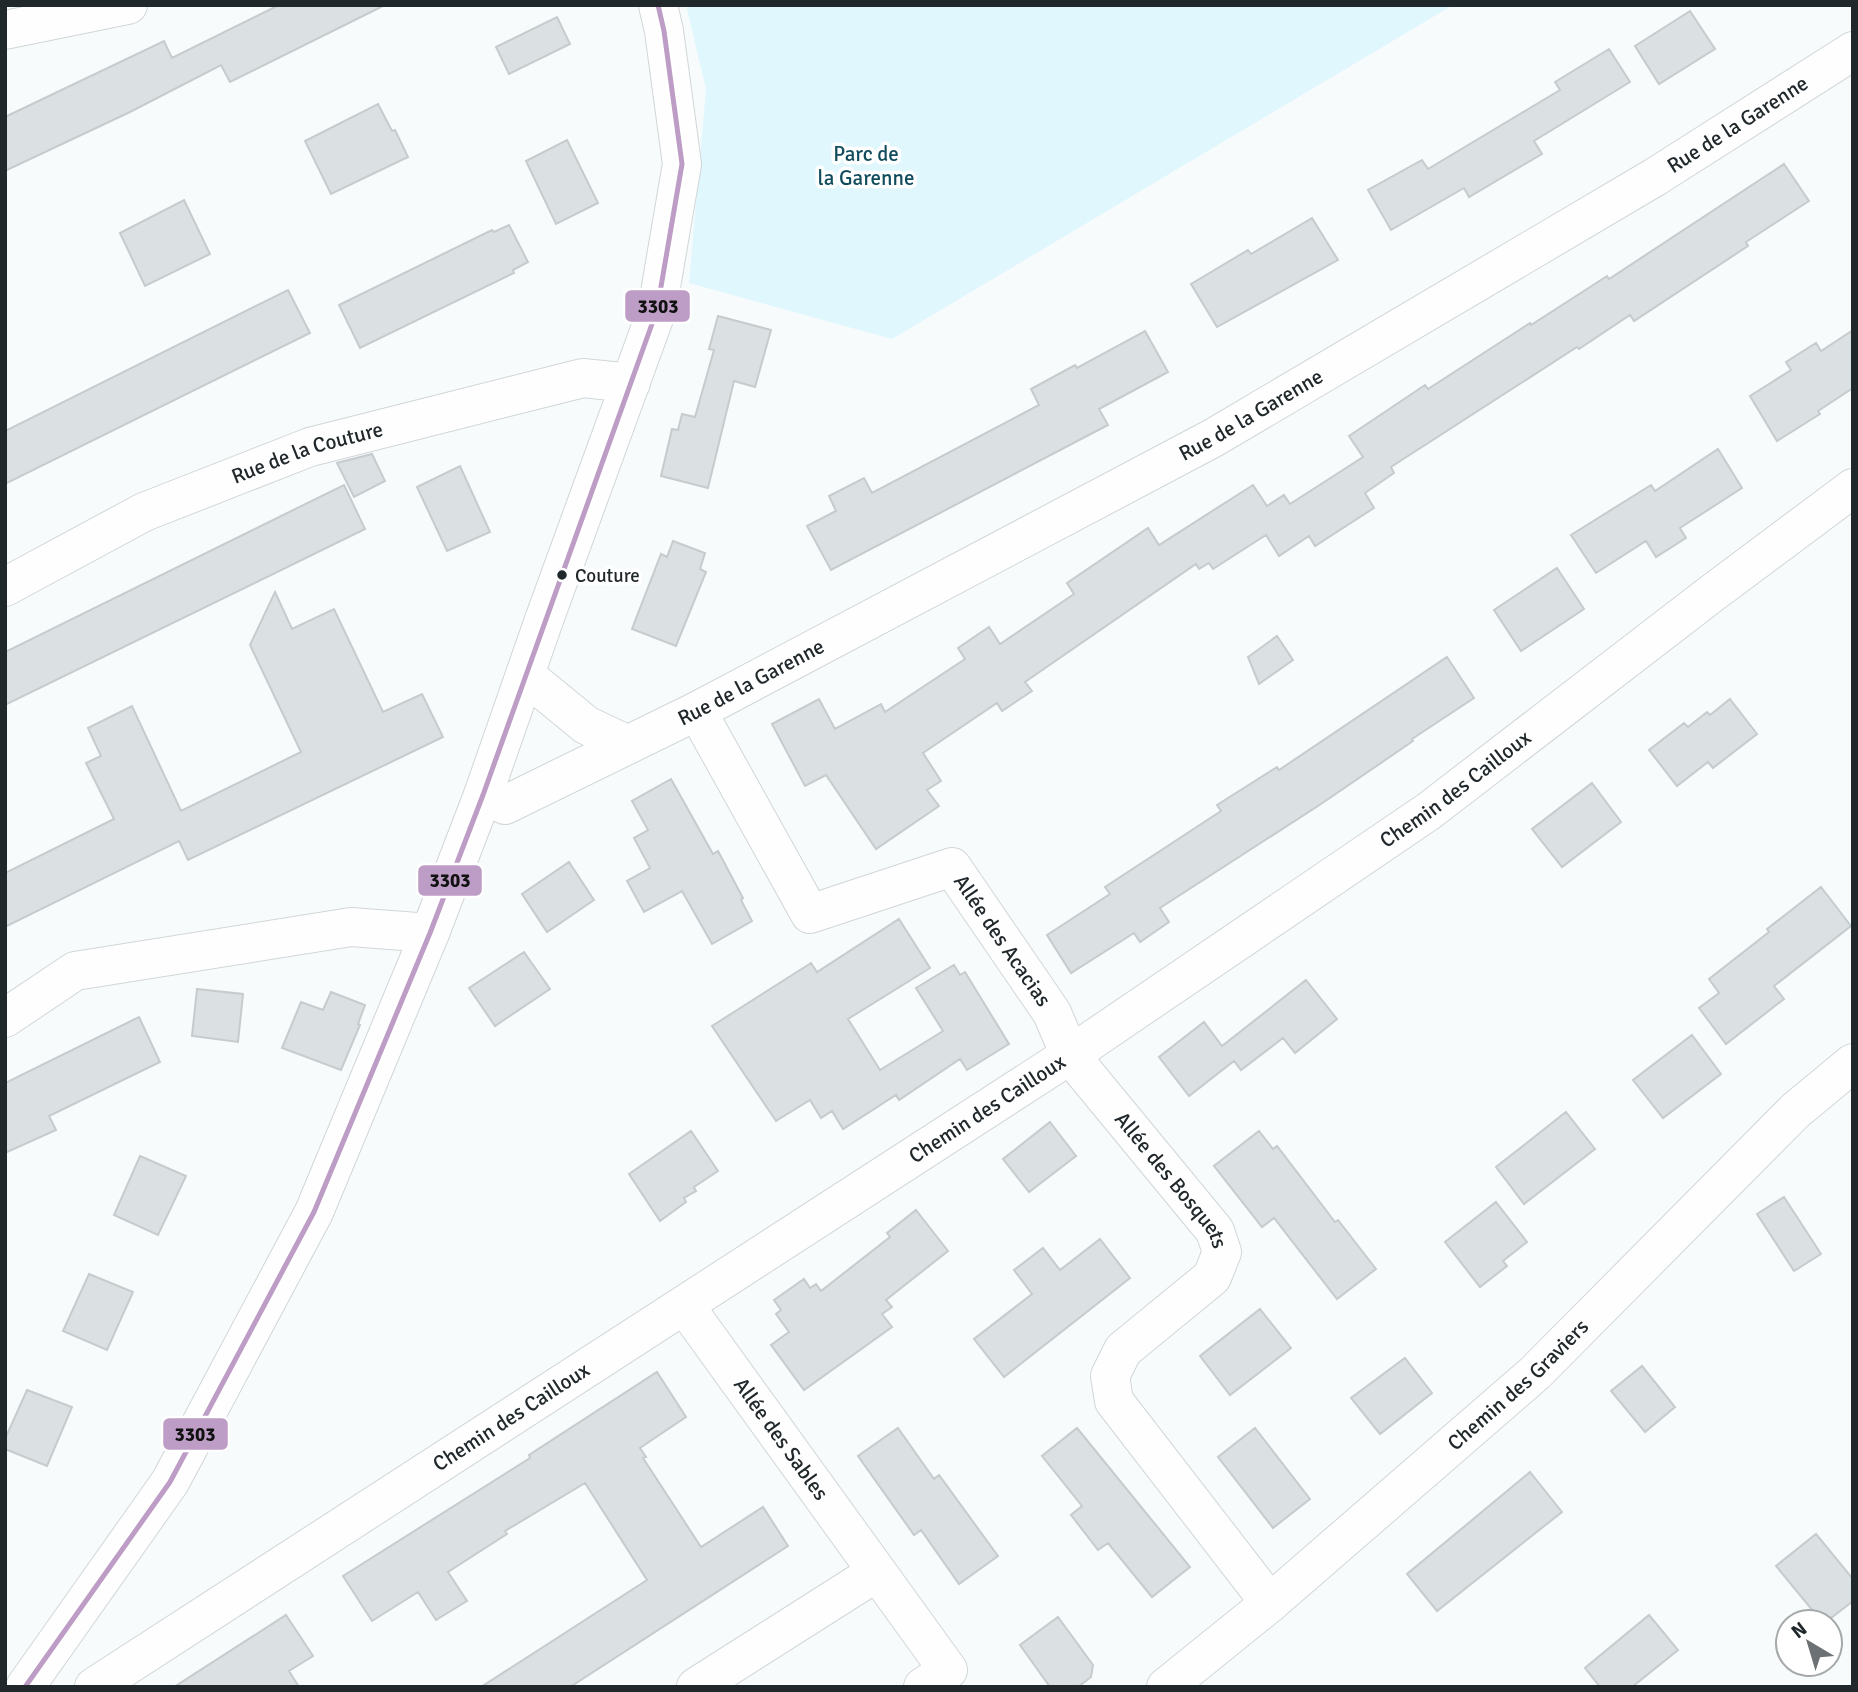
<svg xmlns="http://www.w3.org/2000/svg" width="1858" height="1692" viewBox="0 0 1858 1692" font-family="Signika,sans-serif">
<style>
.green{fill:#e0f7fe}
.building{fill:#dbe0e2;stroke:#c6cbcd;stroke-width:2}
.lines{fill:none;stroke-linecap:round;stroke-linejoin:round}
.minor-casing{stroke:#d1d6d8;stroke-width:40}
.minor{stroke:#fefeff;stroke-width:38}
.bus-1-casing{stroke:#fff;stroke-width:10}
.bus-1{stroke:#bd9dc5;stroke-width:5}
.bus-dot{fill:#21282b;stroke:#fff;stroke-width:2.5}
.labels{text-anchor:middle;stroke-width:7;stroke-linejoin:round;paint-order:stroke}
.bus-label{font-size:19px;fill:#21282b;stroke:#fff;text-anchor:start}
.street-label{font-size:21px;fill:#21282b;stroke:#fff}
.park-label{font-size:21px;fill:#114c5c;stroke:#fff}
.line-badge{stroke:#fff;stroke-width:2.5}
.pale-badge-label{font-size:19px;text-anchor:middle;font-weight:bold;fill:#111}
</style>
<rect width="100%" height="100%" fill="#f7fbfc"/>
<path class="green" d="M686 5H1453L892 339 689 283 706 89Z"/>
<path class="building" d="M279 5H385L230 82 221 65 130 112 5 171V117L164 41 172 58Z
M1690 11 1715 49 1659 84 1635 46Z
M557 17 570 44 509 74 496 47Z
M1609 49 1630 82 1534 141 1542 154 1469 197 1464 188 1391 230 1368 190 1422 160 1428 169 1560 90 1555 82Z
M378 104 392 131 395 130 408 157 331 194 305 141Z
M567 140 598 203 556 224 526 161Z
M1784 164 1809 201 1746 242 1748 246 1634 321 1630 315 1579 349 1577 347 1391 467 1394 473 1365 493 1374 508 1315 546 1309 536 1279 556 1266 535 1213 569 1209 563 1199 569 1196 564 1025 682 1032 691 1002 711 997 703 923 753 941 781 927 790 939 806 876 849 826 775 805 786 772 724 819 699 835 729 881 704 885 712 965 659 958 648 989 627 1000 644 1074 594 1067 583 1148 528 1159 545 1253 485 1267 506 1284 495 1290 504 1363 457 1349 436 1425 385 1428 389 1530 323 1531 325 1607 276 1609 279Z
M184 200 210 254 145 286 120 233Z
M1312 218 1338 260 1217 327 1191 284 1248 250 1251 254Z
M509 225 528 262 513 270 514 273 360 348 339 305 492 230 494 232Z
M288 290 310 333 5 484V431Z
M718 316 771 330 755 387 734 381 708 488 661 476 672 429 678 430 682 414 695 417 714 350 709 349Z
M1853 330V388L1818 411 1820 414 1777 441 1750 396 1791 370 1786 362 1816 343 1821 351Z
M1145 331 1168 372 1099 409 1108 425 831 570 807 526 836 511 829 496 864 478 872 493 1039 405 1031 389 1075 365 1077 368Z
M1718 449 1742 488 1680 528 1686 538 1656 557 1646 541 1596 573 1571 535 1651 485 1655 491Z
M372 454 385 481 354 497 337 463Z
M460 466 490 532 447 551 417 487Z
M344 485 365 529 5 705V652Z
M673 541 705 553 700 569 706 572 676 646 632 629 661 554 667 557Z
M1557 568 1584 609 1521 651 1494 610Z
M275 592 292 629 334 609 383 712 422 694 443 737 188 860 179 841 5 927V873L114 819 86 763 101 756 88 728 132 706 181 811 301 752 250 645Z
M1277 636 1293 660 1259 684 1248 657Z
M1447 657 1474 698 1412 739 1413 741 1321 804 1160 908 1169 922 1140 942 1134 933 1071 973 1047 935 1110 894 1105 887 1221 811 1217 805 1277 767 1279 770Z
M1730 699 1757 734 1713 768 1708 762 1677 786 1649 750 1684 723 1688 727 1707 712 1710 715Z
M671 779 713 854 718 851 743 898 741 900 752 921 712 944 682 891 644 912 627 881 650 868 634 838 648 830 632 801Z
M1592 783 1621 822 1562 867 1532 829Z
M569 862 594 900 547 932 522 894Z
M1821 887 1851 926 1774 986 1784 999 1726 1044 1699 1008 1719 993 1709 979 1769 932 1767 929Z
M899 919 930 968 848 1019 880 1070 943 1031 916 988 954 965 960 975 965 972 1009 1044 967 1070 960 1059 899 1100 896 1095 843 1129 832 1111 821 1118 810 1100 776 1121 712 1026 811 963 817 972Z
M524 952 550 989 495 1026 469 988Z
M1306 980 1337 1019 1295 1053 1283 1038 1241 1070 1234 1061 1189 1096 1159 1057 1204 1022 1222 1046Z
M197 989 243 994 238 1042 192 1036Z
M331 992 365 1005 358 1024 360 1025 341 1070 282 1048 301 1002 323 1010Z
M139 1017 160 1062 49 1116 56 1130 5 1153V1083Z
M1692 1035 1721 1074 1663 1118 1633 1080Z
M1566 1112 1595 1149 1524 1204 1496 1167Z
M1050 1122 1076 1156 1029 1192 1003 1159Z
M691 1131 718 1171 694 1187 696 1191 684 1198 686 1202 660 1221 629 1174Z
M1259 1131 1273 1149 1277 1146 1335 1222 1338 1220 1376 1269 1337 1299 1274 1218 1262 1227 1214 1166Z
M140 1156 186 1176 158 1235 114 1215Z
M1784 1197 1821 1254 1794 1271 1757 1214Z
M1496 1202 1527 1242 1503 1261 1507 1266 1480 1287 1445 1242Z
M916 1210 948 1251 886 1300 892 1307 882 1314 892 1327 804 1390 771 1345 789 1332 776 1314 781 1310 774 1300 804 1279 810 1288 816 1284 821 1291 890 1237 887 1233Z
M1100 1239 1130 1278 1004 1377 974 1339 1032 1294 1014 1270 1043 1248 1060 1270Z
M89 1274 133 1292 107 1350 63 1331Z
M1260 1309 1291 1348 1230 1395 1200 1356Z
M1405 1358 1432 1393 1380 1434 1351 1398Z
M1642 1366 1675 1407 1645 1432 1611 1391Z
M657 1372 686 1417 640 1448 646 1457 643 1458 701 1547 763 1507 788 1546 570 1687H481L647 1580 585 1483 505 1531 507 1534 448 1572 467 1601 436 1620 418 1592 372 1621 343 1576 530 1458 529 1455Z
M27 1390 72 1407 47 1466 5 1449V1439Z
M898 1428 934 1479 939 1475 998 1556 959 1584 921 1530 914 1535 858 1456Z
M1077 1428 1190 1567 1152 1597 1108 1543 1098 1550 1071 1515 1082 1506 1042 1456Z
M1255 1428 1310 1499 1273 1528 1218 1457Z
M1530 1472 1562 1512 1437 1611 1407 1574Z
M1816 1534 1853 1579V1601L1826 1622H1822L1776 1566Z
M286 1615 313 1656 289 1671 299 1687H174Z
M1649 1615 1678 1650 1632 1687H1600L1585 1668Z
M1058 1617 1093 1665 1091 1677 1078 1687H1050L1020 1645Z"/>
<g class="lines">
<g class="minor-casing">
<g id="minor">
<path d="M5 30 128 5"/>
<path id="s1" d="M5 587 144 512 310 447 583 378 631 383"/>
<path d="M525 675 586 725 628 745"/>
<path id="s2" d="M697 711 810 914 952 867 1052 1013 1070 1055 1215 1231 1222 1252 1212 1277 1123 1350 1110 1376 1114 1401 1270 1603"/>
<path id="s3" d="M483 795 505 805 697 711 1213 438 1655 177 1853 51"/>
<path d="M5 1018 75 971 351 927 430 933"/>
<path id="s4" d="M685 1306 948 1670 923 1687"/>
<path d="M25 1687 170 1482 314 1212 430 933 483 795 544 620 657 310 682 164 664 31 658 5"/>
<path id="s5" d="M94 1687 1070 1055 1429 811 1711 594 1853 488"/>
<path d="M696 1687 877 1572"/>
<path id="s6" d="M1166 1687 1270 1603 1535 1373 1795 1111 1853 1063"/>
</g>
</g>
<use href="#minor" class="minor"/>
<g class="bus-1-casing">
<path id="bus-1" d="M25 1687 170 1482 314 1212 430 933 483 795 657 310 682 164 664 31 658 5"/>
</g>
<use href="#bus-1" class="bus-1"/>
</g>
<circle class="bus-dot" cx="562" cy="575" r="6"/>
<g class="labels">
<g class="bus-label">
<text x="575" y="582">Couture</text>
</g>
<g class="street-label">
<text dy="7" stroke="none"><textPath href="#s3" startOffset="1433">Rue de la Garenne</textPath></text>
<text dy="7" stroke="none"><textPath href="#s3" startOffset="866">Rue de la Garenne</textPath></text>
<text dy="7" stroke="none"><textPath href="#s1" startOffset="332">Rue de la Couture</textPath></text>
<text dy="7" stroke="none"><textPath href="#s3" startOffset="299">Rue de la Garenne</textPath></text>
<text dy="7" stroke="none"><textPath href="#s5" startOffset="1631">Chemin des Cailloux</textPath></text>
<text dy="7" stroke="none"><textPath href="#s2" startOffset="471">Allée des Acacias</textPath></text>
<text dy="7" stroke="none"><textPath href="#s5" startOffset="1064">Chemin des Cailloux</textPath></text>
<text dy="7" stroke="none"><textPath href="#s2" startOffset="766">Allée des Bosquets</textPath></text>
<text dy="7" stroke="none"><textPath href="#s6" startOffset="464">Chemin des Graviers</textPath></text>
<text dy="7" stroke="none"><textPath href="#s5" startOffset="497">Chemin des Cailloux</textPath></text>
<text dy="7" stroke="none"><textPath href="#s4" startOffset="164">Allée des Sables</textPath></text>
</g>
<g class="park-label">
<text x="866" y="161">Parc de<tspan x="866" dy="24">la Garenne</tspan></text>
</g>
</g>
<g class="line-badge">
<rect x="624" y="289" width="67" height="34" rx="7" fill="#bd9dc5"/>
<rect x="417" y="864" width="66" height="33" rx="7" fill="#bd9dc5"/>
<rect x="162" y="1417" width="67" height="34" rx="7" fill="#bd9dc5"/>
</g>
<g class="pale-badge-label">
<text x="658" y="313">3303</text>
<text x="450" y="887">3303</text>
<text x="195" y="1441">3303</text>
</g>
<rect width="1858" height="1692" fill="none" stroke="#21282b" stroke-width="14"/>
<g transform="translate(1809 1643) rotate(322)"><circle r="33" fill="#ffffff" stroke="#a6a9aa" stroke-width="2"/>
<path d="M0-5L12 26L0 18L-12 26Z" fill="#6c7274"/>
<text y="-10" font-size="19" font-weight="bold" text-anchor="middle" fill="#21282b">N</text>
</g>
</svg>
